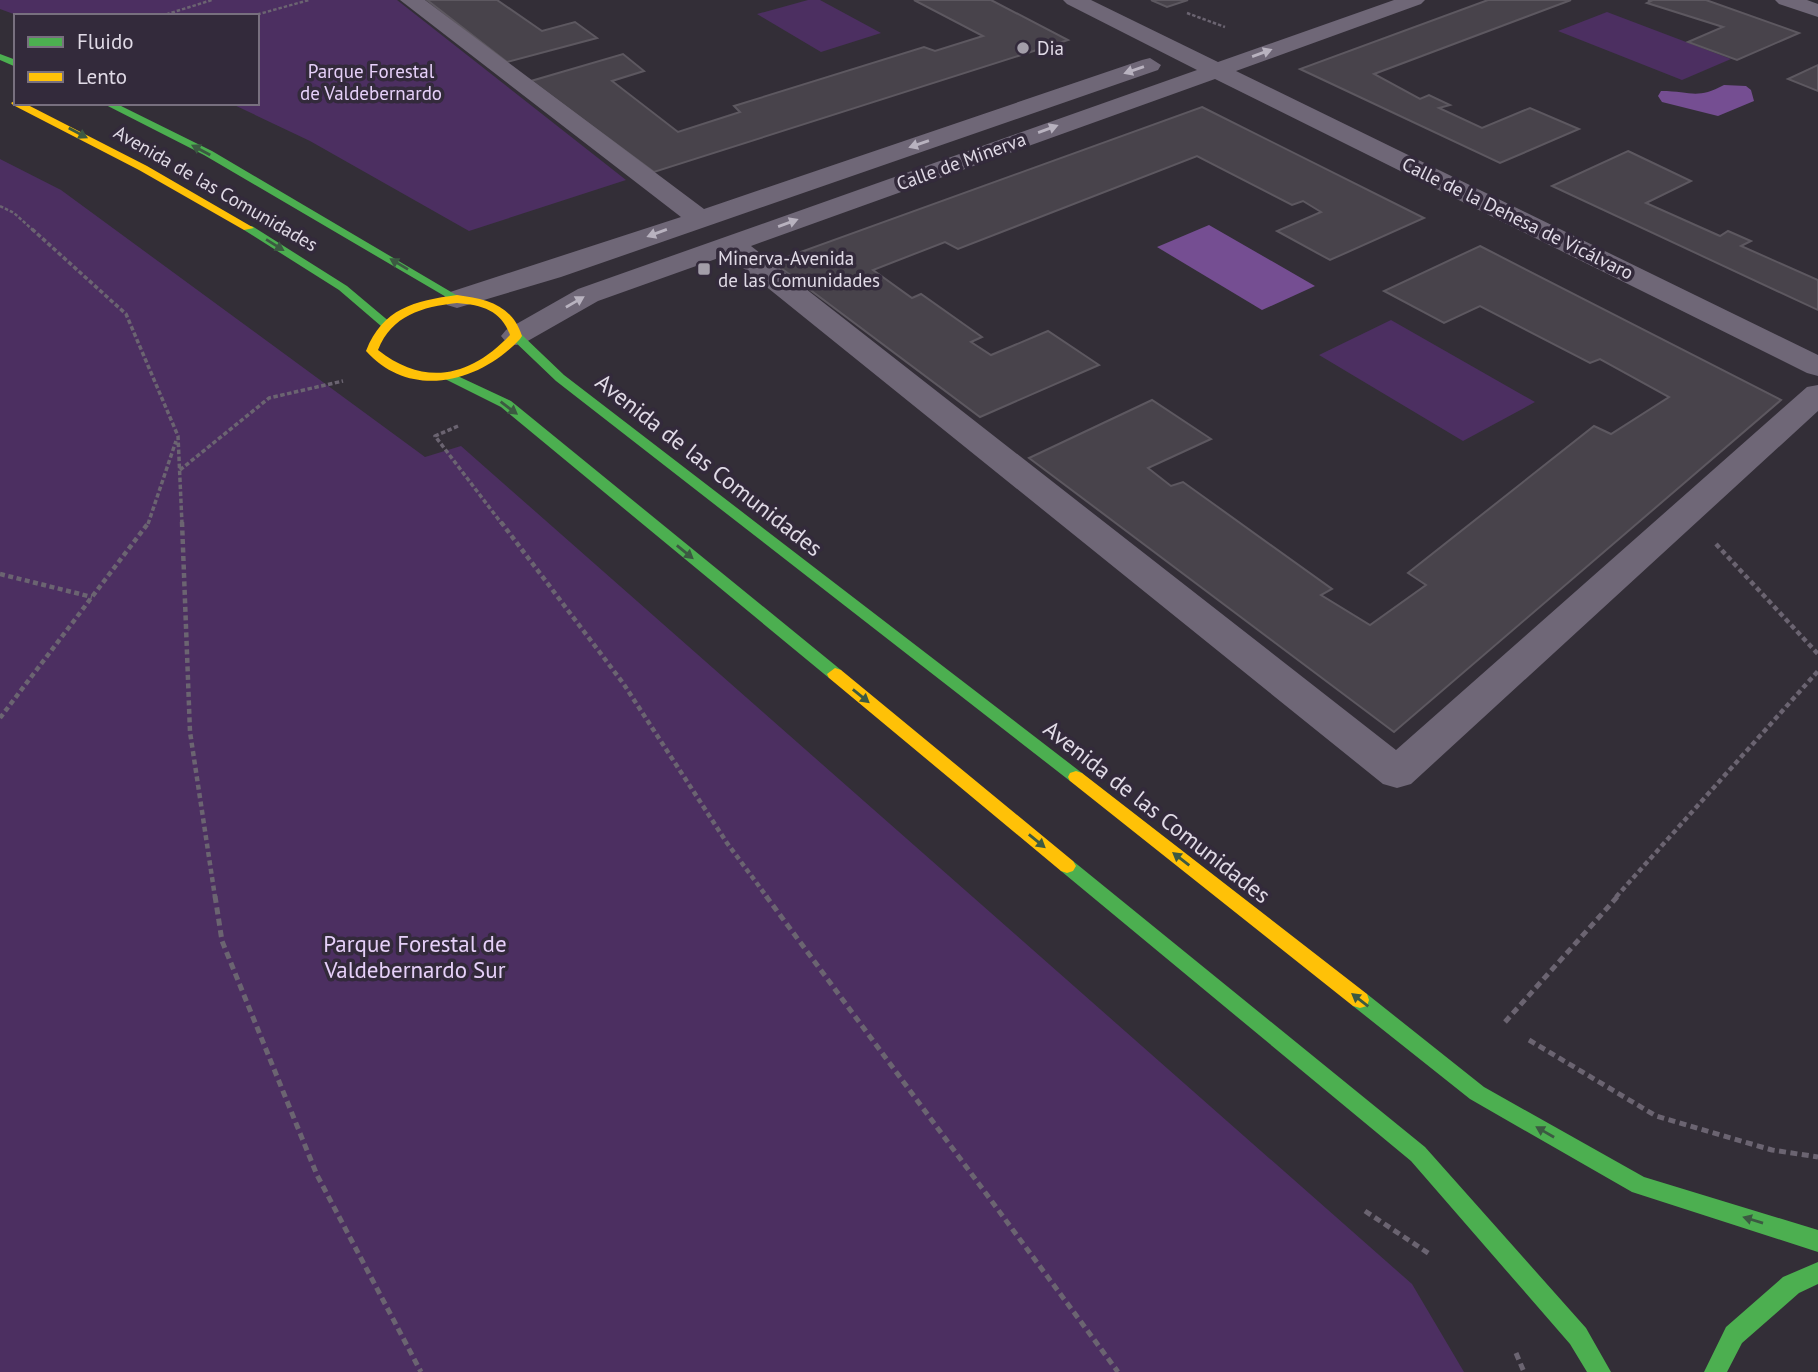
<svg xmlns="http://www.w3.org/2000/svg" width="1818" height="1372" viewBox="0 0 1818 1372" font-family="'PT Sans',sans-serif">
<style>
.green{fill:#4c2f61}
.water{fill:#754e92}
.building{fill:#48434b;stroke:#5d5860;stroke-width:2}
.lines{fill:none;stroke-linecap:round;stroke-linejoin:round}
.path-far3{stroke:#6b6471;stroke-width:2.5;stroke-dasharray:3.5 2;stroke-linecap:butt}
.path-far2{stroke:#6b6471;stroke-width:3.5;stroke-dasharray:4.5 2.5;stroke-linecap:butt}
.path-far1{stroke:#6b6471;stroke-width:4.5;stroke-dasharray:5 3.5;stroke-linecap:butt}
.path{stroke:#6b6471;stroke-width:5;stroke-dasharray:7 4.5;stroke-linecap:butt}
.street{fill:#6f6777;fill-rule:evenodd}
.fast{fill:#4caf50;fill-rule:evenodd}
.slow{fill:#ffc107;fill-rule:evenodd}
.oneway{fill:#b8b2bf}
.oneway2{fill:#3c5942}
.poi-dot{fill:#a39ea9;stroke:#332a3b;stroke-width:2.5}
.labels{text-anchor:middle;stroke-width:7;stroke-linejoin:round;paint-order:stroke}
.far-poi-label{font-size:19px;fill:#e0dae6;stroke:#332a3b;text-anchor:start}
.far-park-label{font-size:19px;fill:#e6d0f9;stroke:#332a3b}
.far-street-label{font-size:19px;fill:#e0dae6;stroke:#332a3b}
.street-label{font-size:23px;fill:#e0dae6;stroke:#332a3b}
.park-label{font-size:23px;fill:#e6d0f9;stroke:#332a3b}
</style>
<rect width="100%" height="100%" fill="#332e37"/>
<path class="green" d="M0 0H397L626 180 469 231 310 141 230 103H257V16H19L0 9Z
M808 0H820L881 33 821 52 757 14Z
M1607 12 1731 59 1682 80 1558 31Z
M0 159 61 190 425 457 461 446 1412 1284 1464 1372H0Z
M1391 320 1535 402 1463 441 1319 355Z"/>
<path class="water" d="M1724 85 1746 86 1751 90 1754 101 1718 116 1662 102 1658 96 1661 91C1691 91 1696 100 1724 85Z
M1209 225 1315 286 1262 310 1157 247Z"/>
<path class="building" d="M427 0H497L542 31 575 22 597 38 507 62Z
M914 0H991L1068 40 654 172 531 81 623 54 644 71 612 81 678 132 740 112 734 106 924 47 935 51 983 36Z
M1151 0H1188L1167 7Z
M1488 0H1571L1374 74 1420 99 1429 95 1450 105 1439 108 1482 128 1530 108 1579 129 1500 163 1300 69Z
M1648 0H1706L1799 33 1737 60 1688 42 1723 27 1647 3 1651 1Z
M1818 65V91L1788 79Z
M1202 107 1424 218 1330 260 1277 231 1321 212 1303 201 1292 205 1197 156 958 249 945 242 873 270 912 298 921 294 982 337 971 342 991 355 1048 331 1099 365 980 417 773 262Z
M1628 151 1691 181 1646 203 1720 236 1728 231 1751 241 1741 246 1818 280V310L1552 186Z
M1480 246 1781 400 1394 732 1029 458 1152 400 1211 439 1148 468 1171 486 1183 482 1332 589 1321 595 1370 625 1426 585 1408 573 1594 426 1611 434 1669 397 1600 359 1590 363 1480 306 1444 323 1384 291Z"/>
<g class="lines">
<path class="path-far3" d="M1187 13 1225 27
M161 16 212 0
M252 16 309 0
M0 206 14 213 34 231"/>
<path class="path-far2" d="M32 229 126 314 178 436 182 524
M458 426 435 436 502 524
M180 470 269 398 343 381
M148 524 176 441"/>
<path class="path-far1" d="M182 522 190 732 215 897
M501 522 623 683 727 843 767 897
M1716 544 1818 654
M0 574 92 597
M0 718 149 522
M1616 897 1818 671"/>
<path class="path" d="M215 896 222 941 317 1175 421 1372
M766 896 1118 1372
M1505 1022 1618 896
M1529 1040 1656 1116 1772 1150 1818 1157
M1365 1211 1431 1255
M1516 1353 1524 1372"/>
<path class="street" d="M400 0H425L704 209 1142 60 1150 58 1161 65 1158 70 561 277 457 308 447 305 443 299 447 293 681 217Z
M1063 0H1091L1218 62 1394 0H1425L1421 4 1236 71 1818 355V376L1807 373 1215 79 751 246 1396 750 1807 387 1818 385V411L1411 784 1397 788 1383 784 727 255 598 301 526 342 516 345 506 342 501 336 506 330 578 289 1197 70 1067 4Z
M1775 0H1807L1818 4V17L1779 4Z"/>
<path class="fast" d="M0 54 16 60V67L0 60Z
M102 103H115L212 151 463 299 461 301H453L204 155Z
M244 226H252L347 286 391 323 385 327 381 326 339 290 244 230Z
M516 332 520 333 564 375 1082 773 1084 777 1082 781H1070L556 381 512 339V333Z
M449 372 511 401 841 670 843 674 841 678H829L501 407 445 379V373Z
M1067 859 1073 861 1425 1147 1586 1328 1611 1372H1587L1570 1344 1411 1161 1061 871 1058 866 1061 861Z
M1360 992 1367 994 1484 1087 1644 1177 1818 1230V1252L1632 1192 1470 1099 1353 1006 1351 1000 1353 994Z
M1818 1262V1284L1799 1293 1742 1343 1727 1372H1704L1726 1327 1783 1277Z"/>
<path class="slow" d="M16 100V103H24L147 166 254 228 244 230 139 170 13 105 11 103Z
M457 295C487 299 512 305 522 336L520 339C480 382 411 401 366 351 383 308 414 301 457 295ZM457 303C482 305 501 310 510 335 470 377 425 387 378 350 392 315 422 307 457 303Z
M835 668 841 670 1073 861 1076 866 1073 871 1067 873 1061 871 829 678 827 674Z
M1076 771 1082 773 1367 994 1369 1000 1367 1006 1360 1008 1353 1006 1070 781 1068 777 1070 773Z"/>
</g>
<defs><path id="oneway-solid" d="M-6-.8H1V-3.2L6.5 0L1 3.2V.8H-6Z" transform="scale(1.75)"/></defs>
<g class="oneway">
<use href="#oneway-solid" transform="translate(1262 53) rotate(-20)"/>
<use href="#oneway-solid" transform="translate(1134 70) rotate(161)"/>
<use href="#oneway-solid" transform="translate(1048 129) rotate(-20)"/>
<use href="#oneway-solid" transform="translate(919 144) rotate(161)"/>
<use href="#oneway-solid" transform="translate(788 223) rotate(-20)"/>
<use href="#oneway-solid" transform="translate(657 233) rotate(160)"/>
<use href="#oneway-solid" transform="translate(575 302) rotate(-30)"/>
</g>
<g class="oneway2">
<use href="#oneway-solid" transform="translate(78 133) rotate(28)"/>
<use href="#oneway-solid" transform="translate(201 150) rotate(-152)"/>
<use href="#oneway-solid" transform="translate(275 245) rotate(32)"/>
<use href="#oneway-solid" transform="translate(399 264) rotate(-149)"/>
<use href="#oneway-solid" transform="translate(509 408) rotate(37)"/>
<use href="#oneway-solid" transform="translate(685 552) rotate(39)"/>
<use href="#oneway-solid" transform="translate(861 696) rotate(39)"/>
<use href="#oneway-solid" transform="translate(1037 841) rotate(39)"/>
<use href="#oneway-solid" transform="translate(1181 859) rotate(-142)"/>
<use href="#oneway-solid" transform="translate(1360 1000) rotate(-142)"/>
<use href="#oneway-solid" transform="translate(1545 1132) rotate(-150)"/>
<use href="#oneway-solid" transform="translate(1753 1220) rotate(-163)"/>
</g>
<g class="poi-dot">
<circle cx="1023" cy="48" r="7"/>
<rect x="697" y="262" width="14" height="14" rx="3.5"/>
</g>
<g class="labels">
<g class="far-poi-label">
<text x="1037" y="55">Dia</text>
<text x="718" y="265">Minerva-Avenida<tspan x="718" dy="22">de las Comunidades</tspan></text>
</g>
<g class="far-park-label">
<text x="371" y="78">Parque Forestal<tspan x="371" dy="22">de Valdebernardo</tspan></text>
</g>
<g class="far-street-label">
<text transform="translate(961 161) rotate(-20)" y="7">Calle de Minerva</text>
<text transform="translate(216 188) rotate(30)" y="7">Avenida de las Comunidades</text>
<text transform="translate(1518 218) rotate(26)" y="7">Calle de la Dehesa de Vicálvaro</text>
</g>
<g class="street-label">
<text transform="translate(709 465) rotate(38)" y="8">Avenida de las Comunidades</text>
<text transform="translate(1157 812) rotate(38)" y="8">Avenida de las Comunidades</text>
</g>
<g class="park-label">
<text x="415" y="952">Parque Forestal de<tspan x="415" dy="26">Valdebernardo Sur</tspan></text>
</g>
</g>
<rect x="14" y="14" width="245" height="91" fill="#332a3b" stroke="#78707f" stroke-width="2"/>
<rect x="28" y="37" width="35" height="10" fill="#4caf50" stroke="#78707f" stroke-width="2"/>
<text x="77" y="49" font-size="21" fill="#e0dae6">Fluido</text>
<rect x="28" y="72" width="35" height="10" fill="#ffc107" stroke="#78707f" stroke-width="2"/>
<text x="77" y="84" font-size="21" fill="#e0dae6">Lento</text>
</svg>
